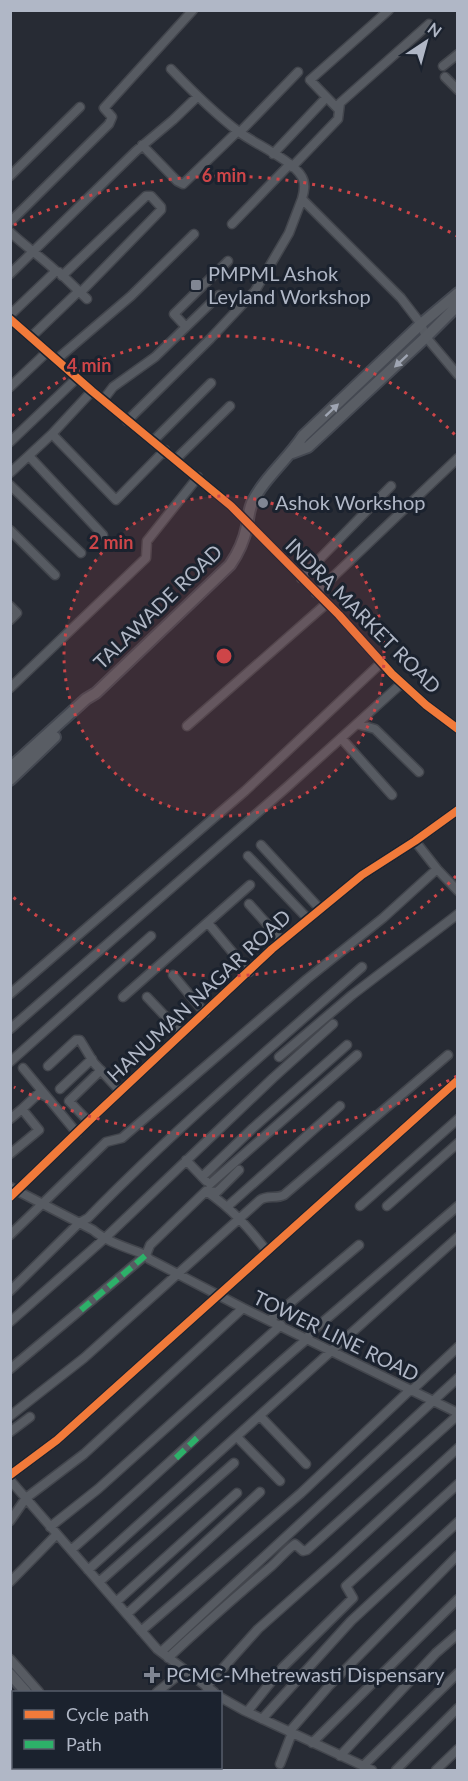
<svg xmlns="http://www.w3.org/2000/svg" width="468" height="1781" viewBox="0 0 468 1781" font-family="Lato,sans-serif">
<style>
.lines{fill:none;stroke-linecap:round;stroke-linejoin:round}
.minor-casing{stroke:#43464d;stroke-width:11}
.major-casing{stroke:#444851;stroke-width:14}
.minor{stroke:#575b62;stroke-width:8}
.major{stroke:#595d64;stroke-width:10}
.quiet{stroke:#2db169;stroke-width:6;stroke-dasharray:12 6;stroke-linecap:butt}
.cycleway-casing{stroke:#1b222e;stroke-width:11}
.cycleway{stroke:#f17a3a;stroke-width:8}
.oneway{fill:#9fa5b2}
.ring{fill:none;stroke:#ce4548;stroke-width:3;stroke-dasharray:3 6}
.poi-dot{fill:#808693;stroke:#1b222e;stroke-width:2}
.labels{text-anchor:middle;stroke-width:6;stroke-linejoin:round;paint-order:stroke}
.poi-label{font-size:20px;fill:#b0b7c6;stroke:#1b222e;text-anchor:start}
.street-label{font-size:20px;fill:#b0b7c6;stroke:#1b222e}
.centre{fill:#ce4548;stroke:#1b222e;stroke-width:3}
.ring-label{font-size:18px;text-anchor:middle;font-weight:bold;fill:#ce4548;stroke:#1b222e;stroke-width:6;stroke-linejoin:round;paint-order:stroke}
</style>
<rect width="100%" height="100%" fill="#272b34"/>
<g class="lines">
<g class="minor-casing">
<path id="minor" d="M443 66 458 54
M171 69C192 91 214 113 239 132 255 144 292 160 302 177 306 184 304 192 302 199L401 298 421 324 426 337 458 375
M445 77 458 90
M338 109 310 80 389 10
M240 132 298 72
M142 145 177 181 183 184 238 131
M273 154 323 101
M292 167 338 119 340 103 429 24
M10 176 80 107
M10 222 109 124 112 117 104 108 193 10
M232 224 290 164
M10 232C25 246 41 257 56 271L10 315
M59 272 87 299
M10 274 136 151 173 120 197 97
M62 276 146 196H151L161 207V210L80 293
M10 319 92 391 231 506 339 615 392 674 426 705 458 729
M186 327 174 314 228 261
M31 337 79 291
M56 360 131 296 194 234
M10 387 47 352
M103 400 113 387 155 357 219 295
M127 421 210 339 255 291 289 233 302 199
M52 434 116 500 165 450
M153 441 211 383
M10 442 77 378
M29 456 103 535
M176 459 230 406
M10 473 52 434 92 391
M10 485 81 553
M10 530 55 575
M301 578 391 486
M316 593 458 458
M10 606 17 613 10 620
M10 688 146 558 147 541 198 477
M357 724 375 729 419 772
M187 726 326 604
M341 738 392 795
M415 841 437 869 458 891
M261 845 320 909
M248 856 308 919
M249 904 282 941
M208 923 249 972
M173 975 205 1013
M10 994 245 791 382 662
M123 997 250 885
M147 997 182 1034
M10 1029 287 787 402 683
M279 1057 352 995 458 914
M10 1062 151 936
M48 1066 76 1040H80L94 1063 120 1091
M23 1068 77 1133
M60 1089 92 1059
M22 1109 39 1093 45 1096
M10 1119 22 1109 39 1130 10 1154
M88 1121 69 1101 101 1070
M186 1160 206 1181
M239 1170 217 1192 206 1191C231 1208 248 1227 266 1250
M202 1177 253 1128 347 1045
M210 1184 357 1055
M10 1187 93 1230C107 1242 128 1248 146 1255L149 1259 243 1308 458 1413
M10 1197 95 1115 272 949 362 875 415 841 458 810
M228 1206 340 1106
M360 1206 458 1119
M387 1206 458 1143
M10 1235 106 1142 122 1138 307 979 383 918 437 869
M10 1291 79 1223 88 1218C175 1129 269 1049 362 967
M270 1320 359 1245
M10 1322 104 1239 273 1078 333 1024
M10 1369 146 1255 150 1245 206 1191
M411 1391 458 1347
M10 1416 84 1358 260 1200C267 1195 276 1199 284 1195L448 1055
M260 1416 306 1464
M10 1432 30 1417
M237 1437 280 1481
M10 1475 57 1440 458 1080
M10 1480 157 1649 214 1692
M10 1521 26 1498 84 1454 243 1308
M50 1527 98 1489 281 1325
M71 1550C151 1481 227 1407 307 1339L310 1333 458 1206
M88 1570 458 1237
M10 1582 57 1534
M99 1582 234 1463
M116 1602 237 1493
M127 1614 260 1492
M141 1631 301 1493 409 1391
M161 1652 458 1378
M168 1658C201 1627 234 1598 268 1569 277 1562 285 1551 295 1544L303 1551 307 1550 458 1415
M10 1659 39 1692
M206 1687 258 1629 337 1559 458 1448
M157 1692 184 1671
M220 1697 243 1710 372 1770
M247 1712 283 1667 353 1598 346 1586 458 1484
M262 1719 351 1621 458 1522
M289 1732 329 1686 458 1555
M312 1743 458 1599
M10 1751 14 1755
M340 1756 436 1653 458 1634
M280 1764 292 1733
M363 1766 458 1673
M24 1768 26 1770
M102 1768 105 1770
M197 1768 200 1770
M396 1770 458 1708
M436 1770 458 1749"/>
</g>
<g class="major-casing">
<path id="major" d="M292 453 308 447 426 337 458 305
M10 768 86 699 96 693 230 565C239 552 244 541 247 526 248 519 249 510 252 503 264 478 288 459 303 436L421 324 458 293
M10 780 55 737
M10 1674 26 1692
M10 1735 14 1739
M37 1768 40 1770
M89 1768 92 1770"/>
</g>
<use href="#minor" class="minor"/>
<use href="#major" class="major"/>
<path class="quiet" d="M81 1310 146 1255
M176 1458 197 1438"/>
<g class="cycleway-casing">
<path id="cycleway" d="M10 319 92 391 231 506 339 615 392 674 426 705 458 729
M10 1197 95 1115 272 949 362 875 415 841 458 810
M10 1475 57 1440 458 1080"/>
</g>
<use href="#cycleway" class="cycleway"/>
</g>
<defs><path id="oneway-solid" d="M-6-.8H1V-3.2L6.5 0L1 3.2V.8H-6Z" transform="scale(1.5)"/></defs>
<g class="oneway">
<use href="#oneway-solid" transform="translate(401 361) rotate(137)"/>
<use href="#oneway-solid" transform="translate(332 410) rotate(-43)"/>
</g>
<circle cx="224" cy="656" r="160" fill="#ce4548" fill-opacity=".12"/>
<g class="ring">
<circle cx="224" cy="656" r="160"/>
<path d="M456 876A320 320 0 0 1 12 896M12 416A320 320 0 0 1 456 436"/>
<path d="M457 1076A480 480 0 0 1 14 1087M14 225A480 480 0 0 1 457 236"/>
</g>
<g class="poi-dot">
<rect x="190" y="279" width="12" height="12" rx="3"/>
<circle cx="263" cy="503" r="6"/>
<path d="M149 1666h6v6h6v6h-6v6h-6v-6h-6v-6h6z"/>
</g>
<g class="labels">
<g class="poi-label">
<text x="208" y="281">PMPML Ashok<tspan x="208" dy="23">Leyland Workshop</tspan></text>
<text x="275" y="510">Ashok Workshop</text>
<text x="166" y="1682">PCMC-Mhetrewasti Dispensary</text>
</g>
<g class="street-label">
<text transform="translate(158 607) rotate(-44)" y="7">TALAWADE ROAD</text>
<text transform="translate(363 616) rotate(45)" y="7">INDRA MARKET ROAD</text>
<text transform="translate(199 996) rotate(-43)" y="7">HANUMAN NAGAR ROAD</text>
<text transform="translate(336 1336) rotate(26)" y="7">TOWER LINE ROAD</text>
</g>
</g>
<circle cx="224" cy="656" r="9" class="centre"/>
<g class="ring-label">
<text x="224" y="182">6 min</text>
<text x="89" y="372">4 min</text>
<text x="111" y="549">2 min</text>
</g>
<rect width="468" height="1781" fill="none" stroke="#b0b7c6" stroke-width="24"/>
<rect x="12" y="1691" width="210" height="78" fill="#1b222e" stroke="#575e6b" stroke-width="1.5"/>
<rect x="24" y="1710" width="30" height="9" fill="#f17a3a" stroke="#575e6b" stroke-width="1.5"/>
<text x="66" y="1721" font-size="18" fill="#b0b7c6">Cycle path</text>
<rect x="24" y="1740" width="30" height="9" fill="#2db169" stroke="#575e6b" stroke-width="1.5"/>
<text x="66" y="1751" font-size="18" fill="#b0b7c6">Path</text>
<g transform="translate(426 42) rotate(36)" stroke="#1b222e" stroke-width="4.5" paint-order="stroke">
<path d="M0-4.5L10 22L0 15L-10 22Z" fill="#b0b7c6"/>
<text y="-9" font-size="16" font-weight="bold" text-anchor="middle" fill="#b0b7c6">N</text>
</g>
</svg>
